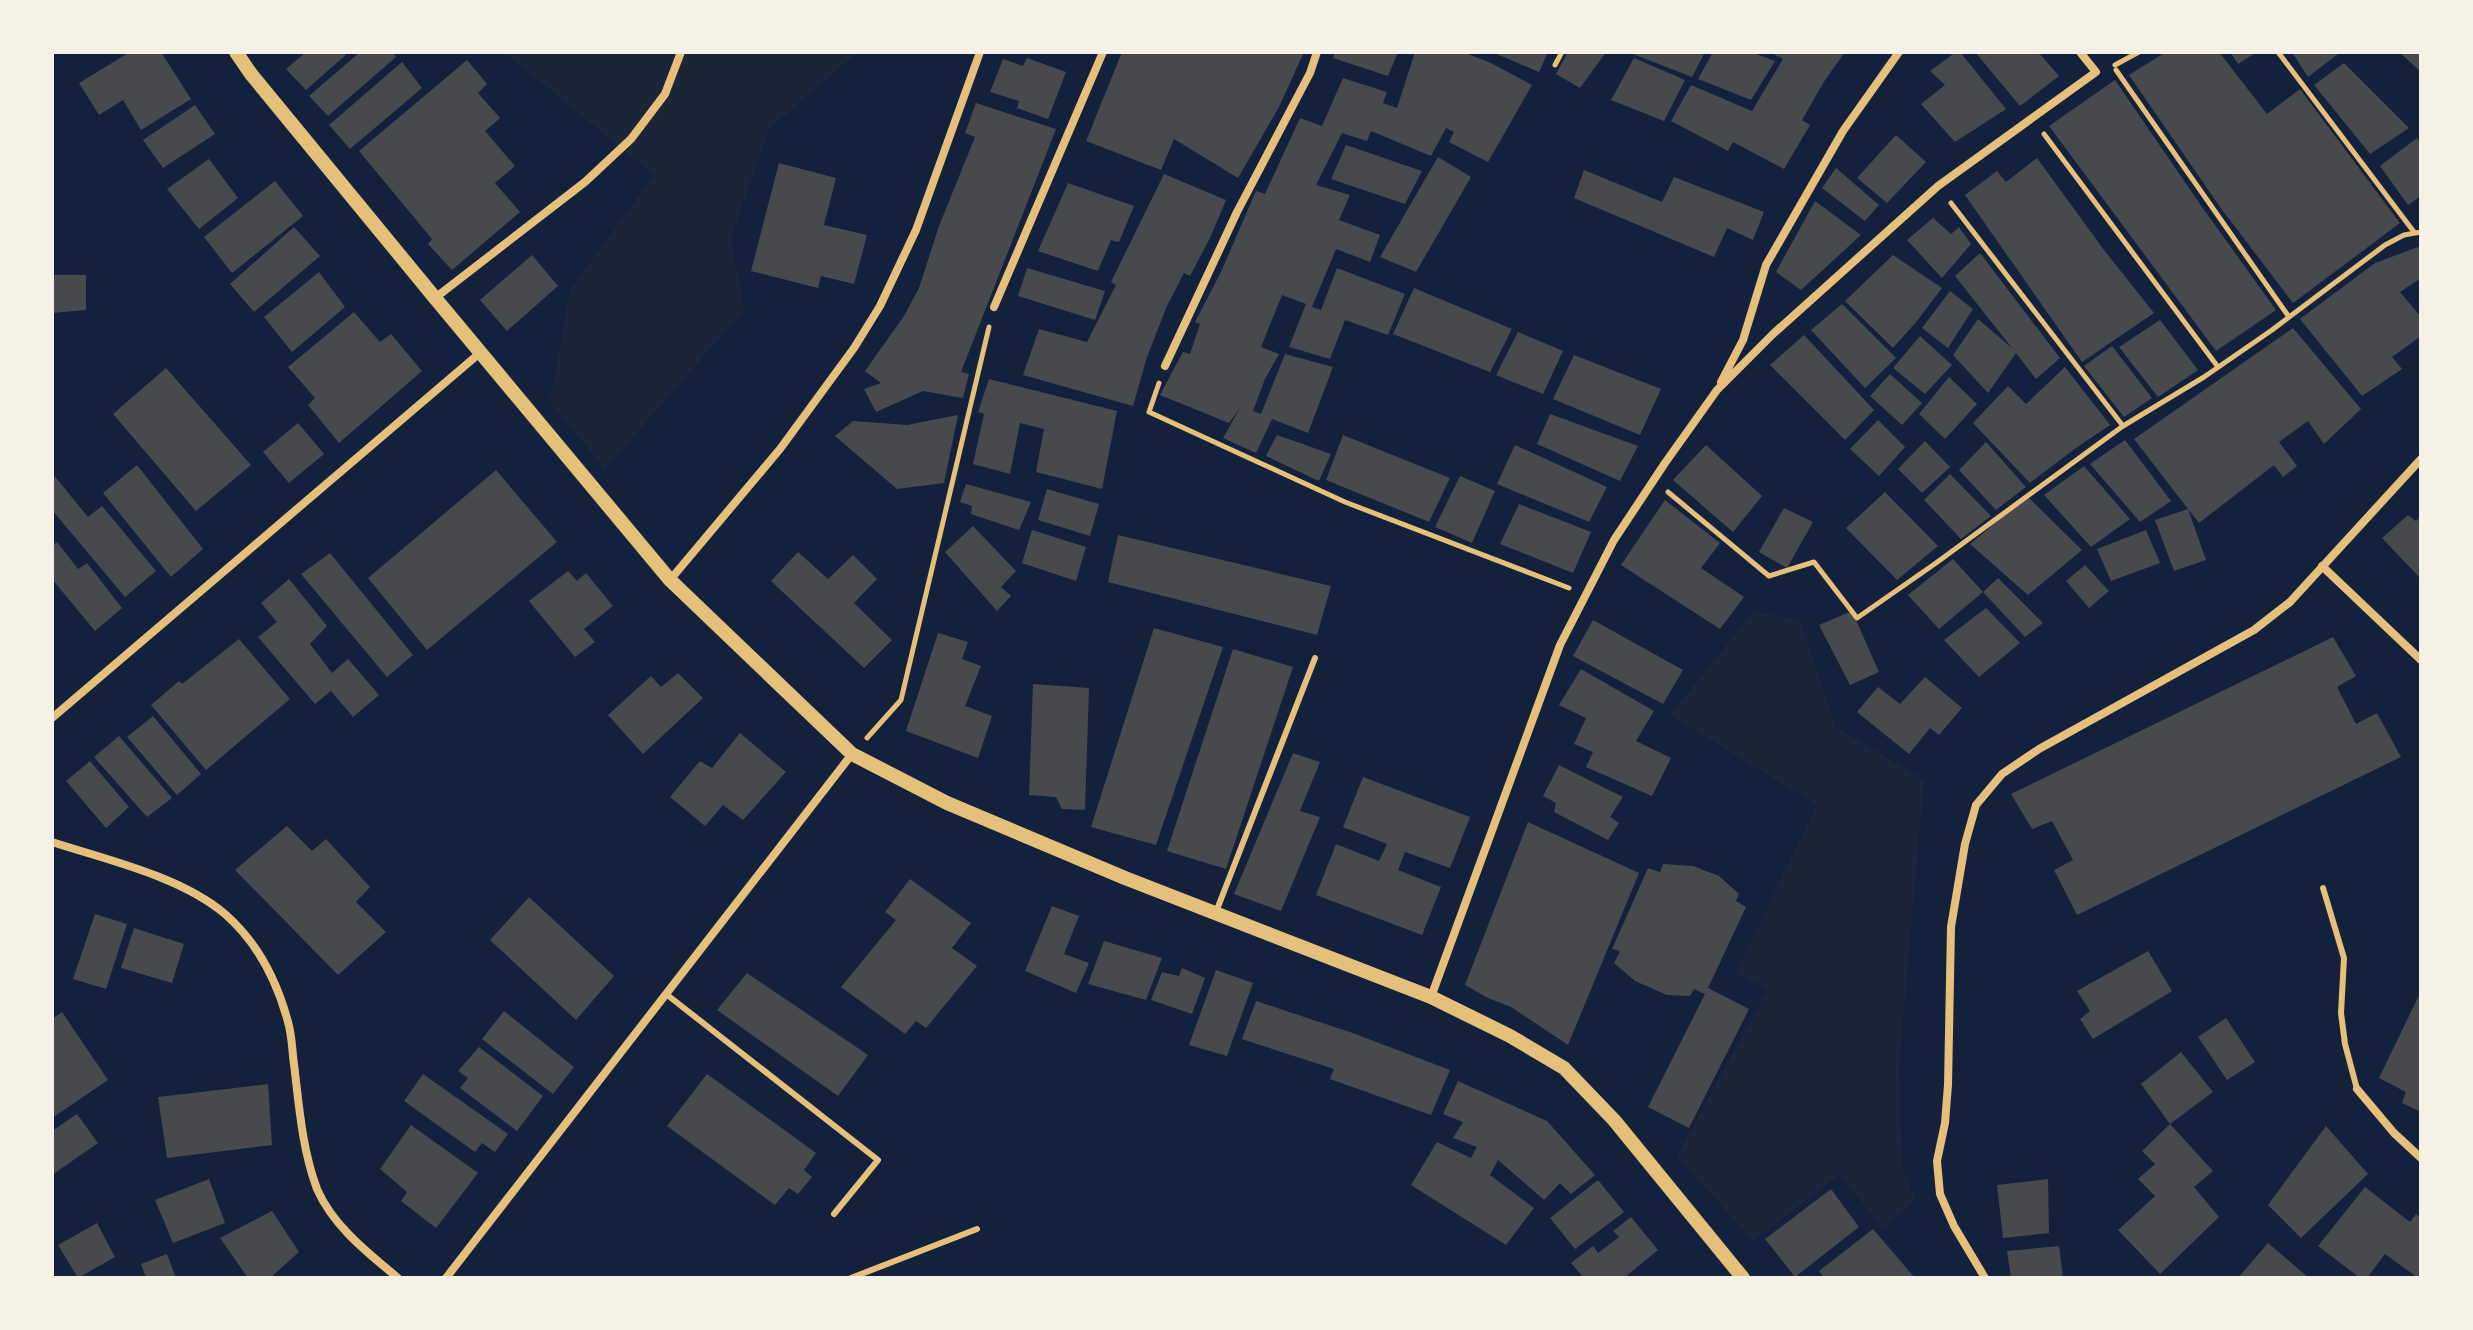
<svg xmlns="http://www.w3.org/2000/svg" width="2473" height="1330" viewBox="0 0 2473 1330" font-family="'IBM Plex Sans',sans-serif">
<style>
.green{fill:#1d2539}
.building{fill:#48494c}
.lines{fill:none;stroke-linecap:round;stroke-linejoin:round}
.path{stroke:#e5c07b;stroke-width:5}
.service{stroke:#e5c07b;stroke-width:6}
.minor{stroke:#e5c07b;stroke-width:8}
.tertiary{stroke:#e5c07b;stroke-width:14}
</style>
<rect width="100%" height="100%" fill="#14213d"/>
<path class="green" d="M504 52H858L769 129 731 239 745 309 605 469 550 402 570 290 654 175Z
M1754 611 1800 621 1836 727 1924 780 1899 1066 1902 1167 1916 1200 1882 1228 1840 1174 1753 1241 1677 1156 1768 989 1736 973 1817 805 1670 715Z"/>
<path class="building" d="M130 52H161L191 99 141 130 123 100 99 115 79 83Z
M306 52H349L306 90 286 69Z
M360 52H392L396 57 328 116 309 96Z
M1122 52H1304L1279 107 1238 178 1174 139 1161 170 1086 141Z
M1335 52H1398L1388 76 1333 58Z
M1415 52H1463L1491 63 1532 85 1488 162 1449 142 1454 132 1446 128 1431 156 1371 131 1367 141 1342 133 1316 185 1350 195 1339 220 1380 235 1370 262 1336 249 1312 307 1321 310 1337 268 1405 294 1388 335 1345 320 1330 359 1289 347 1306 304 1282 295 1261 347 1279 354 1265 379 1253 411 1261 414 1285 354 1333 367 1308 433 1272 419 1256 453 1223 438 1240 408 1229 423 1160 395 1183 352 1190 354 1200 324 1195 322 1221 272 1256 191 1265 194 1300 118 1322 126 1343 78 1387 92 1383 103 1397 108Z
M1492 52H1548L1539 72Z
M1568 52H1606L1580 88 1556 74Z
M1628 52H1705L1692 77Z
M1713 52H1751L1775 61 1751 100 1698 79Z
M1770 52H1845L1825 80 1802 120 1810 125 1784 169 1733 142 1728 151 1671 121 1691 85 1752 111 1783 59Z
M1956 52H1960L2006 109 1955 142 1921 104 1945 85 1930 71Z
M1975 52H2038L2059 76 2020 106Z
M2166 52H2219L2267 114 2300 89 2400 223 2293 303 2220 207 2129 75Z
M2230 52H2257L2238 64Z
M2292 52H2337L2338 54 2308 77Z
M2399 52H2421V72Z
M1027 58 1066 72 1048 119 1017 108 1019 101 990 92 1003 59 1023 66Z
M1634 58 1685 80 1664 121 1611 100Z
M467 60 487 84 478 93 500 118 485 131 515 166 495 183 520 212 452 270 428 244 432 239 359 151Z
M402 62 422 88 350 149 329 125Z
M2344 63 2409 128 2370 154 2314 85Z
M2115 80 2202 207 2276 310 2216 351 2049 126Z
M976 103 1056 129 961 372 969 374 963 398 923 391 876 412 864 389 881 383 865 371 904 316 919 288 939 226 975 137 965 133Z
M195 105 215 134 163 168 143 140Z
M1896 135 1926 162 1887 203 1857 178Z
M2417 138 2421 144V196L2408 205 2380 166Z
M1346 145 1422 171 1405 204 1331 179Z
M1438 157 1471 177 1416 272 1380 257Z
M2037 158 2104 250 2154 313 2082 362 1965 195 1997 171 2006 182Z
M209 159 238 198 199 229 167 189Z
M779 163 836 178 824 225 867 235 854 284 821 276 818 288 751 271Z
M1836 168 1879 205 1865 221 1822 188Z
M1584 170 1662 202 1674 177 1764 212 1753 240 1727 228 1714 257 1574 198Z
M1164 174 1226 200 1210 238 1190 276 1184 273 1167 306 1147 357 1133 406 1023 375 1039 329 1087 342 1116 285 1111 282Z
M275 181 303 216 232 273 204 237Z
M1068 183 1134 206 1119 242 1111 240 1098 271 1038 251Z
M1815 201 1861 235 1801 290 1776 272Z
M1933 218 1951 234 1959 227 1971 244 1942 278 1907 240Z
M294 227 320 256 254 312 230 284Z
M2418 247 2421 255V278L2400 292 2421 317V336L2392 357 2402 369 2362 396 2300 319 2375 263Z
M1980 253 2060 358 2036 379 2016 353 1988 393 1953 355 1978 319 2012 348 1955 276Z
M532 255 558 286 507 331 480 300Z
M1893 255 1942 288 1917 321 1893 348 1845 301Z
M1027 268 1105 291 1095 320 1018 296Z
M319 272 345 307 292 352 264 317Z
M52 275H86V310L52 313Z
M1414 288 1512 329 1490 372 1393 334Z
M1950 291 1973 309 1948 348 1922 328Z
M1842 304 1896 358 1865 388 1811 330Z
M354 312 380 342 391 334 422 371 339 443 308 405 315 398 288 367Z
M2160 320 2198 370 2158 397 2119 347Z
M2293 328 2361 409 2324 444 2308 421 2279 442 2297 466 2283 477 2274 465 2199 523 2188 509 2206 560 2174 571 2155 520 2188 509 2134 439Z
M1518 332 1563 351 1543 394 1496 375Z
M1804 335 1874 410 1845 440 1770 365Z
M1920 336 1952 365 1925 394 1893 368Z
M2112 346 2152 398 2124 417 2084 366Z
M1574 355 1661 389 1640 435 1553 399Z
M2065 367 2110 425 2073 450 2030 483 1973 423 2008 386 2026 404Z
M166 368 251 465 196 511 113 414Z
M1890 374 1922 403 1902 425 1870 396Z
M1949 377 1977 404 1945 439 1919 414Z
M989 379 1117 411 1102 489 1036 472 1044 429 1020 423 1010 474 973 464 984 414 978 412Z
M1550 414 1638 446 1620 481 1537 444Z
M958 415 944 483 897 489 835 436 853 421 907 425Z
M1878 420 1905 447 1879 476 1850 449Z
M298 423 324 454 289 483 263 452Z
M1277 435 1331 454 1319 481 1266 456Z
M1343 435 1450 478 1429 522 1326 480Z
M2125 440 2171 501 2140 522 2090 464Z
M1925 441 1950 467 1922 493 1898 469Z
M1986 442 2026 487 1996 510 1959 470Z
M1515 445 1607 487 1589 522 1497 484Z
M1706 445 1762 496 1733 532 1673 480Z
M137 465 203 549 171 577 103 493Z
M2084 466 2130 519 2091 547 2044 495Z
M496 470 557 542 427 650 368 578Z
M52 473 88 517 102 506 156 571 125 597 52 510Z
M1950 474 1991 516 1961 539 1924 500Z
M1460 476 1495 491 1472 543 1435 527Z
M966 484 1031 502 1019 530 971 514 972 506 960 502Z
M1047 489 1099 504 1090 536 1038 520Z
M1885 492 1938 546 1897 580 1846 528Z
M2027 496 2082 550 2028 595 1970 544Z
M1665 500 1720 543 1701 568 1744 597 1720 629 1621 565Z
M1519 504 1591 532 1573 573 1500 544Z
M1784 508 1813 522 1787 568 1759 552Z
M2408 515 2416 521 2421 517V579L2382 538Z
M973 526 1016 571 1001 587 1011 596 997 611 945 552Z
M1032 530 1086 547 1076 581 1022 563Z
M2146 530 2160 563 2111 581 2097 549Z
M1118 535 1331 586 1317 635 1108 582Z
M57 542 78 569 87 563 122 608 95 631 52 579V546Z
M798 552 828 579 853 555 877 579 854 603 892 640 864 668 771 581Z
M330 553 413 655 387 677 301 574Z
M1953 559 1983 592 1998 578 2043 623 2025 637 1983 592 1939 629 1908 595Z
M2085 565 2109 591 2089 608 2066 581Z
M568 571 577 581 586 573 613 606 584 629 595 642 575 657 529 601Z
M289 579 327 626 310 644 332 673 348 659 379 695 353 717 331 691 315 704 258 637 277 622 261 603Z
M1986 608 2020 643 1979 677 1944 640Z
M1852 611 1879 672 1850 685 1819 625Z
M1593 620 1683 670 1663 704 1573 656Z
M1154 628 1223 647 1156 845 1091 827Z
M938 633 968 642 962 659 981 666 965 706 992 716 978 758 906 731Z
M2333 637 2356 676 2337 687 2356 724 2377 713 2401 757 2077 915 2054 870 2073 860 2052 821 2032 829 2011 794Z
M239 639 290 699 206 770 151 705 179 681 182 684Z
M1233 649 1293 667 1226 869 1167 851Z
M1581 669 1654 711 1636 741 1671 758 1652 796 1586 767 1593 752 1574 744 1586 718 1559 705Z
M678 673 703 698 643 754 608 715 651 676 661 687Z
M1925 677 1962 708 1939 735 1930 728 1909 754 1857 712 1878 687 1900 704Z
M1033 684 1089 688 1085 810 1062 809 1056 797 1029 795Z
M153 716 201 774 177 795 127 737Z
M740 733 786 772 743 820 723 805 705 826 670 797 700 761 712 768Z
M119 736 172 798 147 817 94 757Z
M1293 753 1320 762 1300 811 1320 817 1281 911 1234 894Z
M90 761 129 807 106 828 66 781Z
M1559 765 1623 797 1610 817 1619 823 1608 840 1554 812 1556 803 1543 796Z
M1363 777 1470 817 1450 868 1405 852 1398 870 1441 887 1422 935 1316 895 1336 844 1379 861 1387 844 1343 827Z
M1528 822 1639 873 1568 1045 1511 1007 1488 998 1465 985Z
M287 826 312 851 326 839 370 887 356 902 386 932 338 975 235 870Z
M1663 864 1693 866 1719 876 1739 894 1736 901 1746 907 1708 988 1749 1009 1689 1128 1648 1107 1705 994 1694 989 1690 996 1667 995 1635 981 1614 963 1620 951 1612 949 1648 868 1660 872Z
M910 879 971 923 952 948 977 966 926 1028 916 1021 905 1034 841 987 896 920 885 912Z
M529 897 614 976 576 1020 490 940Z
M1052 906 1079 916 1064 954 1089 963 1076 993 1025 971Z
M95 914 127 924 106 989 73 979Z
M134 928 184 944 172 983 121 968Z
M1104 941 1162 958 1146 1000 1088 984Z
M2148 951 2172 991 2093 1039 2080 1019 2090 1011 2077 991Z
M1182 968 1205 978 1192 1014 1151 1000 1162 972 1179 976Z
M1216 970 1253 983 1227 1056 1189 1045Z
M747 973 868 1055 838 1096 717 1010Z
M2421 991V1112L2402 1103 2406 1092 2379 1078Z
M1256 1001 1350 1032 1450 1070 1431 1115 1330 1079 1334 1069 1242 1039Z
M504 1011 574 1067 553 1094 482 1039Z
M62 1012 108 1080 52 1118V1019Z
M2226 1018 2255 1062 2227 1080 2198 1037Z
M479 1047 543 1096 517 1131 460 1088 468 1078 458 1071Z
M2181 1052 2213 1092 2170 1124 2213 1171 2194 1187 2219 1217 2160 1274 2118 1230 2155 1196 2138 1179 2155 1164 2142 1151 2170 1124 2141 1084Z
M423 1074 508 1134 495 1152 482 1143 475 1152 404 1101Z
M707 1074 816 1153 804 1170 812 1177 798 1194 789 1188 775 1205 667 1126Z
M1458 1081 1547 1121 1595 1175 1571 1194 1560 1183 1544 1200 1498 1160 1490 1175 1534 1208 1506 1245 1411 1185 1437 1142 1471 1158 1477 1147 1453 1138 1463 1122 1443 1114Z
M268 1084 272 1145 167 1158 158 1097Z
M77 1114 98 1143 52 1175V1131Z
M411 1125 478 1173 436 1228 401 1201 407 1192 380 1169Z
M2326 1126 2368 1174 2301 1238 2268 1205Z
M209 1179 225 1223 173 1243 155 1200Z
M2048 1179 2049 1233 2003 1238 1997 1185Z
M1598 1180 1624 1212 1575 1249 1550 1218Z
M2365 1187 2410 1222 2416 1214 2421 1218V1278H2418L2385 1254 2367 1278H2360L2318 1246Z
M1831 1189 1859 1227 1795 1277 1765 1239Z
M272 1211 299 1252 270 1278H248L220 1238Z
M1631 1217 1658 1250 1624 1278H1584L1571 1263 1593 1246 1598 1253 1619 1237 1613 1231Z
M97 1223 115 1257 78 1278 58 1245Z
M1873 1229 1915 1278H1824L1819 1271Z
M2268 1243 2309 1278H2238Z
M2059 1246 2063 1278H2011L2007 1251Z
M167 1254 176 1278H146L141 1264Z"/>
<g class="lines">
<path class="path" d="M2278 52 2414 232
M1555 65 1562 52
M2115 65 2139 52
M2116 70 2289 317
M2044 134 2218 367
M1951 203 2123 426
M1159 383 1149 412 1345 502 1569 588
M1668 492 1769 576 1814 562 1857 618 1936 563 2123 426 2204 377 2272 330 2385 245 2404 235 2421 232
M867 738 901 700 989 327"/>
<path class="service" d="M2323 888 2344 958 2341 1013 2345 1044 2357 1089
M1216 912 1315 658
M666 994 878 1160 834 1214
M851 1278 977 1229"/>
<path class="minor" d="M435 298 585 182 631 139 665 94 681 52
M994 307 1103 52
M1165 366 1237 212 1310 73 1317 52
M1721 382 1743 340 1766 265 1843 131 1899 52
M2322 566 2421 660
M670 580 780 449 854 348 880 306 916 230 980 52
M52 718 481 352
M52 842C107 860 180 876 225 914 257 942 277 981 288 1022 292 1035 292 1050 294 1064 299 1105 302 1149 317 1189 333 1226 368 1253 398 1278
M1431 997 1560 645 1614 540 1665 463 1717 390 1773 334 1938 186 2096 72 2080 52
M2357 1089 2394 1133 2421 1158
M446 1278 852 754
M1985 1278 1954 1226 1940 1194 1937 1161 1945 1123 1948 1085 1951 927 1965 844 1976 805 2002 774 2039 749 2254 630 2290 602 2421 459"/>
<path class="tertiary" d="M236 52 251 74 435 298 670 580 852 754 947 803 1125 878 1431 997 1510 1036 1564 1068 1614 1120 1743 1278"/>
</g>
<rect width="2473" height="1330" fill="none" stroke="#f6f1e7" stroke-width="108"/>
</svg>
